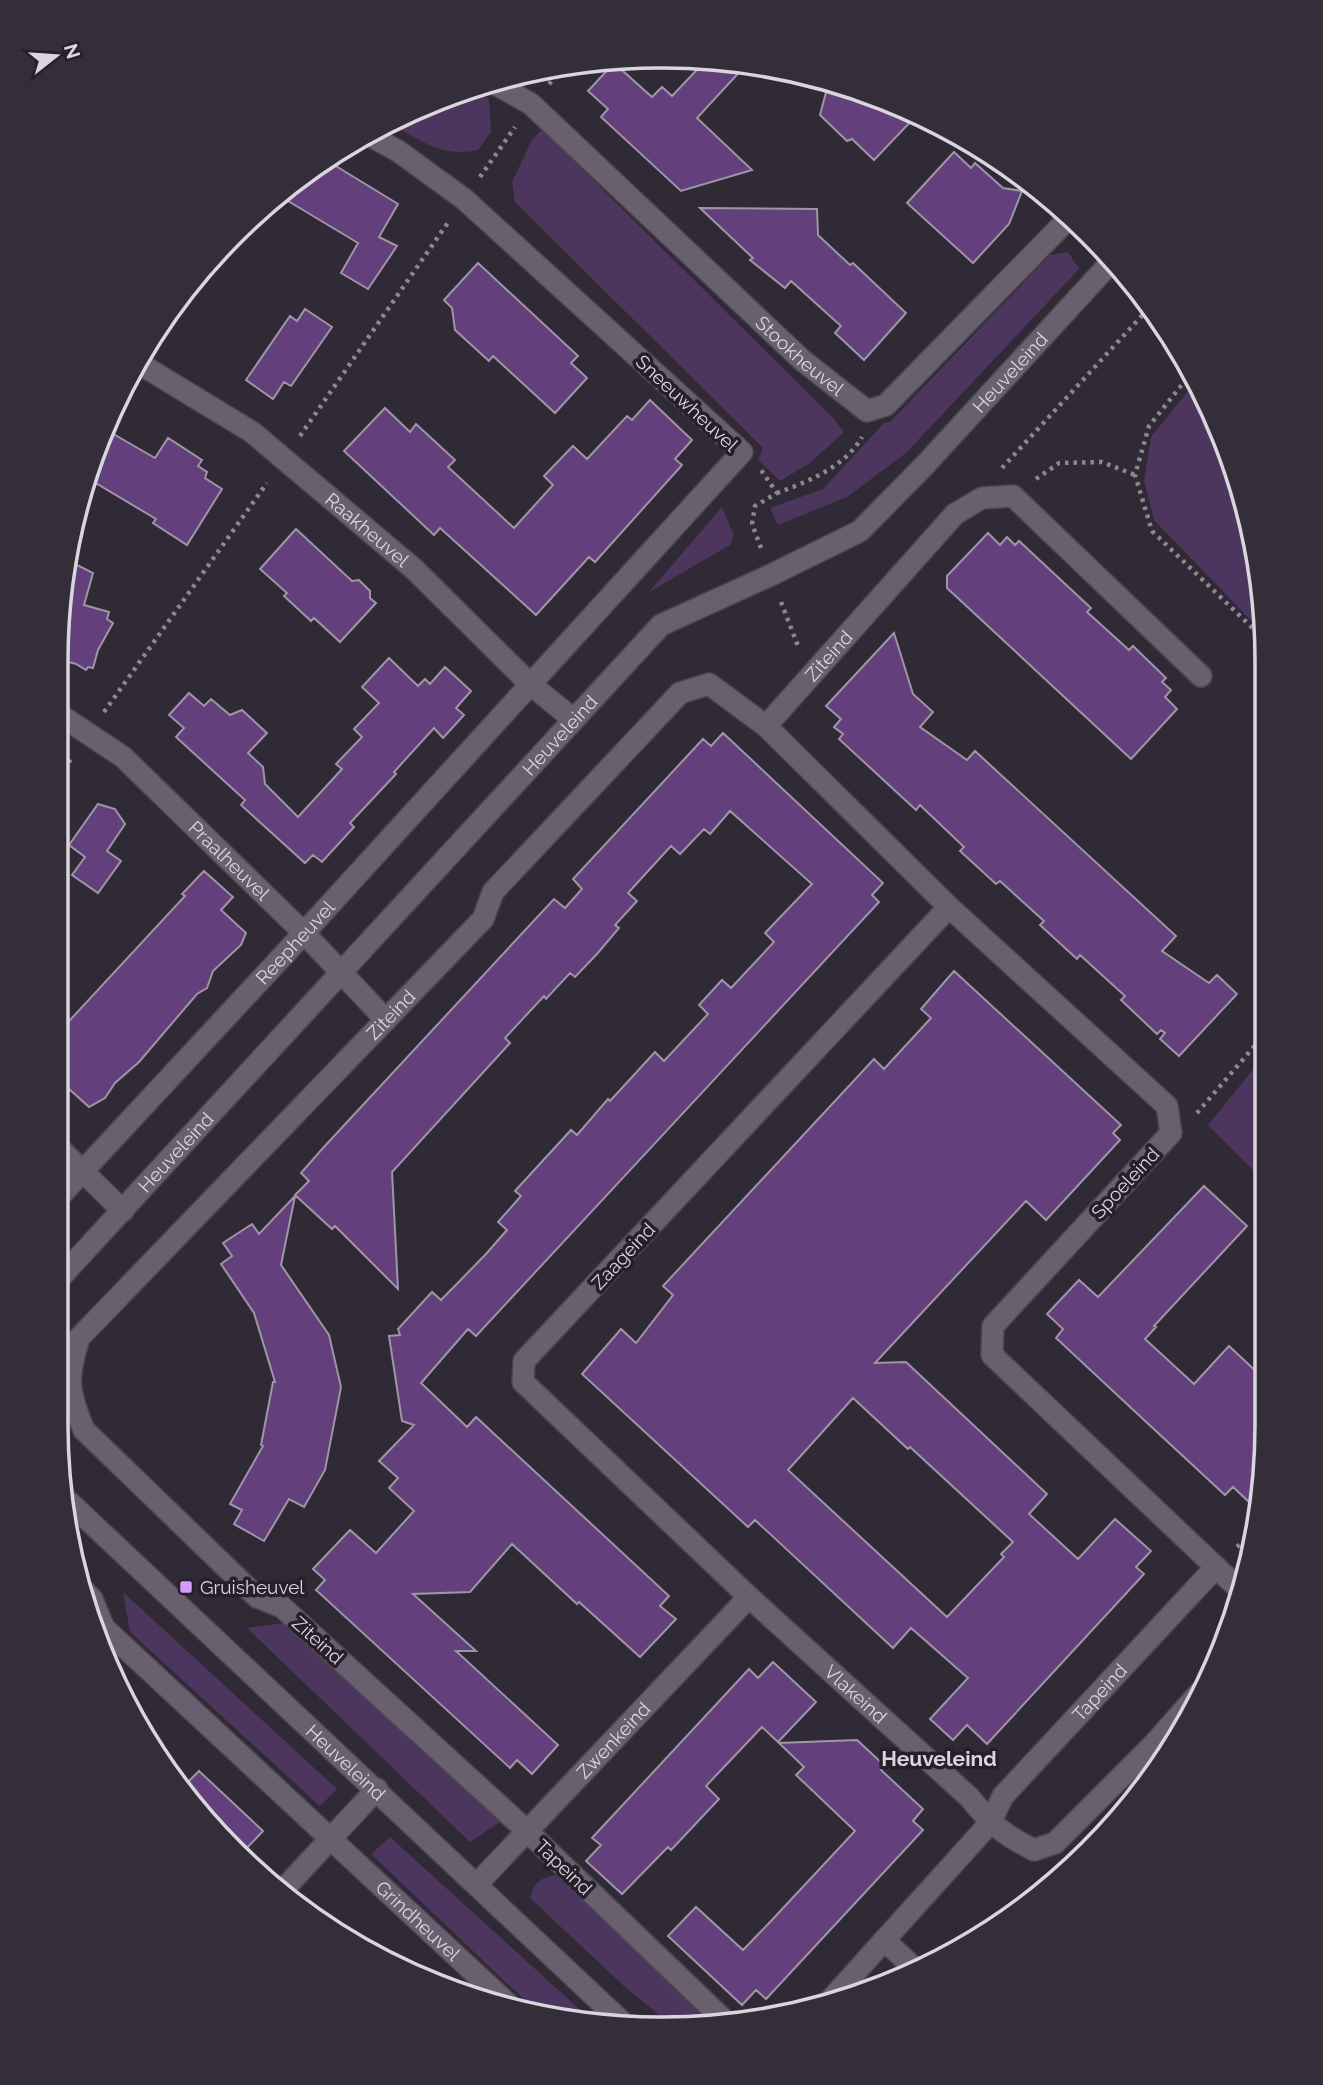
<svg xmlns="http://www.w3.org/2000/svg" width="1323" height="2085" viewBox="0 0 1323 2085" font-family="Raleway,sans-serif">
<style>
.green{fill:#4d365e}
.building{fill:#63407c;stroke:#9e95a5;stroke-width:2;fill-rule:evenodd}
.lines{fill:none;stroke-linecap:round;stroke-linejoin:round}
.minor-casing{stroke:#4a454f;stroke-width:24}
.path{stroke:#8d8792;stroke-width:4.5;stroke-dasharray:3.5 5;stroke-linecap:butt}
.minor{stroke:#68606e;stroke-width:21}
.poi-dot{fill:#d49cfc;stroke:#261f2c;stroke-width:2.5}
.labels{text-anchor:middle;stroke-width:7;stroke-linejoin:round;paint-order:stroke}
.street-label{font-size:19px;fill:#dad6de;stroke:#261f2c}
.poi-label{font-size:19px;fill:#dad6de;stroke:#261f2c;text-anchor:start}
.neighbourhood-label{font-size:21px;font-weight:bold;fill:#dad6de;stroke:#261f2c}
.rim{fill:none;stroke:#dad6de;stroke-width:3.5}
</style>
<rect width="100%" height="100%" fill="#302936"/>
<path class="green" d="M467 88 489 99 491 132 478 150C442 158 420 140 389 123Z
M542 129 834 419 844 432 810 463 780 481 758 460 763 448 515 202 512 182 532 140Z
M1068 252 1079 269 906 453 847 497 778 525 770 508 823 489 884 423 890 422 1050 255Z
M1196 381 1235 467 1266 621V636L1154 520 1144 481 1151 437Z
M722 507 734 535 730 545 649 592Z
M1264 1056 1263 1180 1208 1125Z
M123 1592 337 1789 320 1806 130 1632Z
M285 1623 500 1822 470 1842 247 1628Z
M390 1837 588 2017 533 2008 371 1854Z
M555 1875 718 2022 674 2027 625 1987 530 1898C534 1882 539 1879 555 1875Z"/>
<path class="building" d="M708 58 746 65 697 118 752 170 681 191 601 117 608 109 588 91 614 63 652 97 662 87 672 96Z
M829 81 910 111 918 114 874 160 852 139 847 141 820 115Z
M954 152 971 168 975 163 1003 188 1022 191 1009 224 973 263 907 203Z
M326 160 398 204 379 237 397 246 368 289 341 273 358 243 278 195Z
M700 208 817 209 818 235 850 265 853 263 906 313 864 360 835 333 841 326 791 281 785 288 750 260 753 258Z
M478 263 578 356 571 363 587 378 555 413 493 356 489 361 455 330 452 308 444 300Z
M305 309 332 327 291 386 284 382 273 399 246 380 290 316 297 321Z
M650 400 692 440 675 459 682 465 595 562 589 557 536 615 440 528 434 535 344 451 385 408 410 432 416 424 455 460 448 467 514 528 553 485 544 476 573 446 587 459 627 416 632 420Z
M103 428 155 458 168 438 202 460 198 466 207 472 205 478 222 489 187 545 153 523 156 519 89 479Z
M296 529 352 581 359 580 370 591V598L376 603 340 642 314 618 311 621 284 596 287 593 260 569Z
M988 533 1000 545 1007 537 1015 545 1019 541 1091 608 1087 612 1129 650 1133 646 1166 678 1162 682 1171 690 1165 697 1177 709 1131 759 947 588V576Z
M67 560 93 573 84 605 109 612 107 619 113 623 98 650 93 668 88 667 86 670 76 664 61 660V583Z
M894 633 913 694 933 712 920 727 967 760 975 751 1176 936 1162 951 1209 983 1217 975 1237 994 1179 1056 1160 1039 1165 1033 1161 1030 1157 1034 1121 1000 1125 996 1080 955 1077 959 1040 925 1044 921 1000 881 996 884 960 851 964 847 920 805 916 810 839 739 843 734 834 727 841 719 826 706Z
M389 658 418 686 425 679 430 684 445 667 471 691 456 708 464 715 443 738 434 728 394 772 396 774 350 823 354 827 322 862 313 855 305 863 241 805 245 800 176 737 184 728 169 715 189 693 204 706 211 699 230 715 242 710 267 733 248 753 263 767 265 784 298 817 342 769 336 764 362 737 354 729 379 703 362 687Z
M723 733 883 883 872 895 879 902 476 1336 468 1329 421 1383 467 1427 476 1417 669 1596 660 1606 676 1619 640 1657 579 1602 577 1604 512 1544 470 1592 413 1594 476 1651H456L558 1745 532 1774 517 1760 510 1768 316 1590 325 1580 313 1569 350 1530 376 1553 414 1511 389 1488 398 1478 379 1461 414 1425 402 1421 389 1336 400 1335 398 1329 432 1292 441 1300 486 1254 507 1230 498 1222 521 1196 515 1191 571 1130 577 1135 608 1099 610 1101 655 1052 664 1061 708 1014 699 1005 722 980 731 988 774 942 765 933 812 884 730 811 710 834 704 829 680 854 671 846 628 893 637 901 615 925 619 928 597 954 575 977 570 973 546 999 544 996 505 1038 510 1043 392 1172 398 1289 335 1226 332 1229 295 1195 309 1181 301 1173 323 1148 554 899 565 908 582 889 573 879 703 739 711 746Z
M98 804 115 809 125 824 107 851 121 861 98 893 72 875 85 857 69 845Z
M204 871 233 897 221 910 246 933 241 945 213 971 207 988 197 994 139 1062 115 1083 105 1098 89 1107 58 1079V1033L185 896 182 894Z
M954 971 1121 1125 1113 1133 1120 1140 1046 1220 1026 1201 875 1363 906 1362 1047 1494 1029 1514 1078 1559 1115 1519 1151 1551 1136 1567 1144 1574 987 1744 967 1725 953 1740 930 1719 968 1678 911 1628 893 1648 755 1520 748 1527 582 1374 621 1329 636 1343 673 1295 663 1286 874 1059 884 1069 931 1018 921 1009ZM853 1398 908 1449 910 1447 1013 1542 1001 1554 1004 1557 947 1617 788 1470Z
M1204 1186 1247 1226 1154 1326 1156 1327 1145 1339 1194 1384 1229 1346 1262 1377V1487L1249 1502 1233 1487 1225 1495 1129 1406 1056 1338 1063 1329 1047 1314 1079 1280 1098 1297Z
M295 1196 281 1265 329 1335 341 1387 325 1470 304 1507 289 1499 264 1541 234 1524 242 1510 230 1504 263 1446 261 1445 273 1382H275L254 1313 221 1264 232 1256 223 1243 252 1224 259 1234Z
M773 1662 816 1702 778 1742 762 1727 706 1786 719 1799 671 1850 668 1847 622 1894 586 1861 601 1845 592 1838 749 1669 758 1678Z
M857 1740 885 1766 881 1770 923 1809 913 1821 923 1830 766 1999 756 1990 742 2005 668 1936 696 1907 743 1950 771 1921 855 1831 796 1775 804 1767 779 1743Z
M199 1771 263 1831 244 1851 183 1787Z"/>
<g class="lines">
<g class="minor-casing">
<g id="minor">
<path id="s1" d="M492 82 531 104 802 360 867 411 886 405 1069 218"/>
<path id="s2" d="M140 364 252 432 414 569 530 684 573 719"/>
<path id="s3" d="M60 715 123 757 304 933 386 1020"/>
<path d="M766 726 949 907 1167 1106 1171 1133 993 1326 992 1355 1239 1589"/>
<path id="s4" d="M949 907 524 1361 523 1382 749 1597 969 1797C991 1824 1002 1834 1034 1850L1055 1843 1154 1744 1200 1692"/>
<path d="M58 1147 123 1211"/>
<path id="s5" d="M57 1199 304 933 742 452 464 199 398 151 367 134"/>
<path id="s6" d="M57 1281 661 625 771 575 860 531 924 466 1114 259"/>
<path id="s7" d="M69 1502 623 2023"/>
<path id="s8" d="M84 1591 92 1599 104 1628 508 2004"/>
<path id="s9" d="M477 1884 749 1597"/>
<path d="M281 1892 377 1789"/>
<path d="M884 1940 912 1966"/>
<path id="s10" d="M825 2006 990 1823 1003 1796 1216 1567"/>
<path id="s11" d="M725 2021 526 1830 282 1607 257 1597 84 1430C68 1391 66 1379 79 1338L483 919 493 892 680 693 709 684 766 726 955 514 982 498 1013 496 1201 676"/>
</g>
</g>
<path class="path" d="M549 84 567 65
M480 177 515 127
M1192 372 1149 426 1135 475 1152 531 1266 641
M300 436 449 221
M1002 468 1149 308
M1036 479 1059 463 1102 462 1135 475
M777 493C807 482 845 467 862 437
M761 548 752 524 755 506 777 493 761 470
M781 602 798 646
M104 712 267 483
M60 777 72 757
M1197 1113 1264 1035
M1237 1547 1254 1531"/>
<use href="#minor" class="minor"/>
</g>
<rect class="poi-dot" x="179" y="1580" width="14" height="14" rx="3.5"/>
<g class="labels">
<g class="street-label">
<text dy="7" stroke="none"><textPath href="#s1" startOffset="413">Stookheuvel</textPath></text>
<text dy="7" stroke="none"><textPath href="#s6" startOffset="1330">Heuveleind</textPath></text>
<text transform="translate(687 403) rotate(43)" y="7">Sneeuwheuvel</text>
<text dy="7" stroke="none"><textPath href="#s2" startOffset="282">Raakheuvel</textPath></text>
<text dy="7" stroke="none"><textPath href="#s11" startOffset="2048">Ziteind</textPath></text>
<text dy="7" stroke="none"><textPath href="#s6" startOffset="742">Heuveleind</textPath></text>
<text dy="7" stroke="none"><textPath href="#s3" startOffset="224">Praalheuvel</textPath></text>
<text dy="7" stroke="none"><textPath href="#s5" startOffset="350">Reepheuvel</textPath></text>
<text dy="7" stroke="none"><textPath href="#s11" startOffset="1418">Ziteind</textPath></text>
<text dy="7" stroke="none"><textPath href="#s6" startOffset="175">Heuveleind</textPath></text>
<text transform="translate(1125 1183) rotate(-47)" y="7">Spoeleind</text>
<text transform="translate(623 1256) rotate(-47)" y="7">Zaageind</text>
<text transform="translate(318 1640) rotate(42)" y="7">Ziteind</text>
<text dy="7" stroke="none"><textPath href="#s10" startOffset="418">Tapeind</textPath></text>
<text dy="7" stroke="none"><textPath href="#s4" startOffset="1099">Vlakeind</textPath></text>
<text dy="7" stroke="none"><textPath href="#s9" startOffset="198">Zwenkeind</textPath></text>
<text dy="7" stroke="none"><textPath href="#s7" startOffset="380">Heuveleind</textPath></text>
<text transform="translate(564 1867) rotate(44)" y="7">Tapeind</text>
<text dy="7" stroke="none"><textPath href="#s8" startOffset="472">Grindheuvel</textPath></text>
</g>
<g class="poi-label">
<text x="200" y="1594">Gruisheuvel</text>
</g>
<g class="neighbourhood-label">
<text x="939" y="1766">Heuveleind</text>
</g>
</g>
<path d="M0 0H1323V2085H0ZM661 68H662A593 593 0 0 1 1255 661V1424A593 593 0 0 1 662 2017H661A593 593 0 0 1 68 1424V661A593 593 0 0 1 661 68Z" fill="#342e3a" fill-rule="evenodd"/>
<path class="rim" d="M661 68H662A593 593 0 0 1 1255 661V1424A593 593 0 0 1 662 2017H661A593 593 0 0 1 68 1424V661A593 593 0 0 1 661 68Z"/>
<g transform="translate(56 56) rotate(73)" stroke="#261f2c" stroke-width="5" paint-order="stroke">
<path d="M0-5L12 26L0 18L-12 26Z" fill="#dad6de"/>
<text y="-10" font-size="19" font-weight="bold" text-anchor="middle" fill="#dad6de">N</text>
</g>
</svg>
